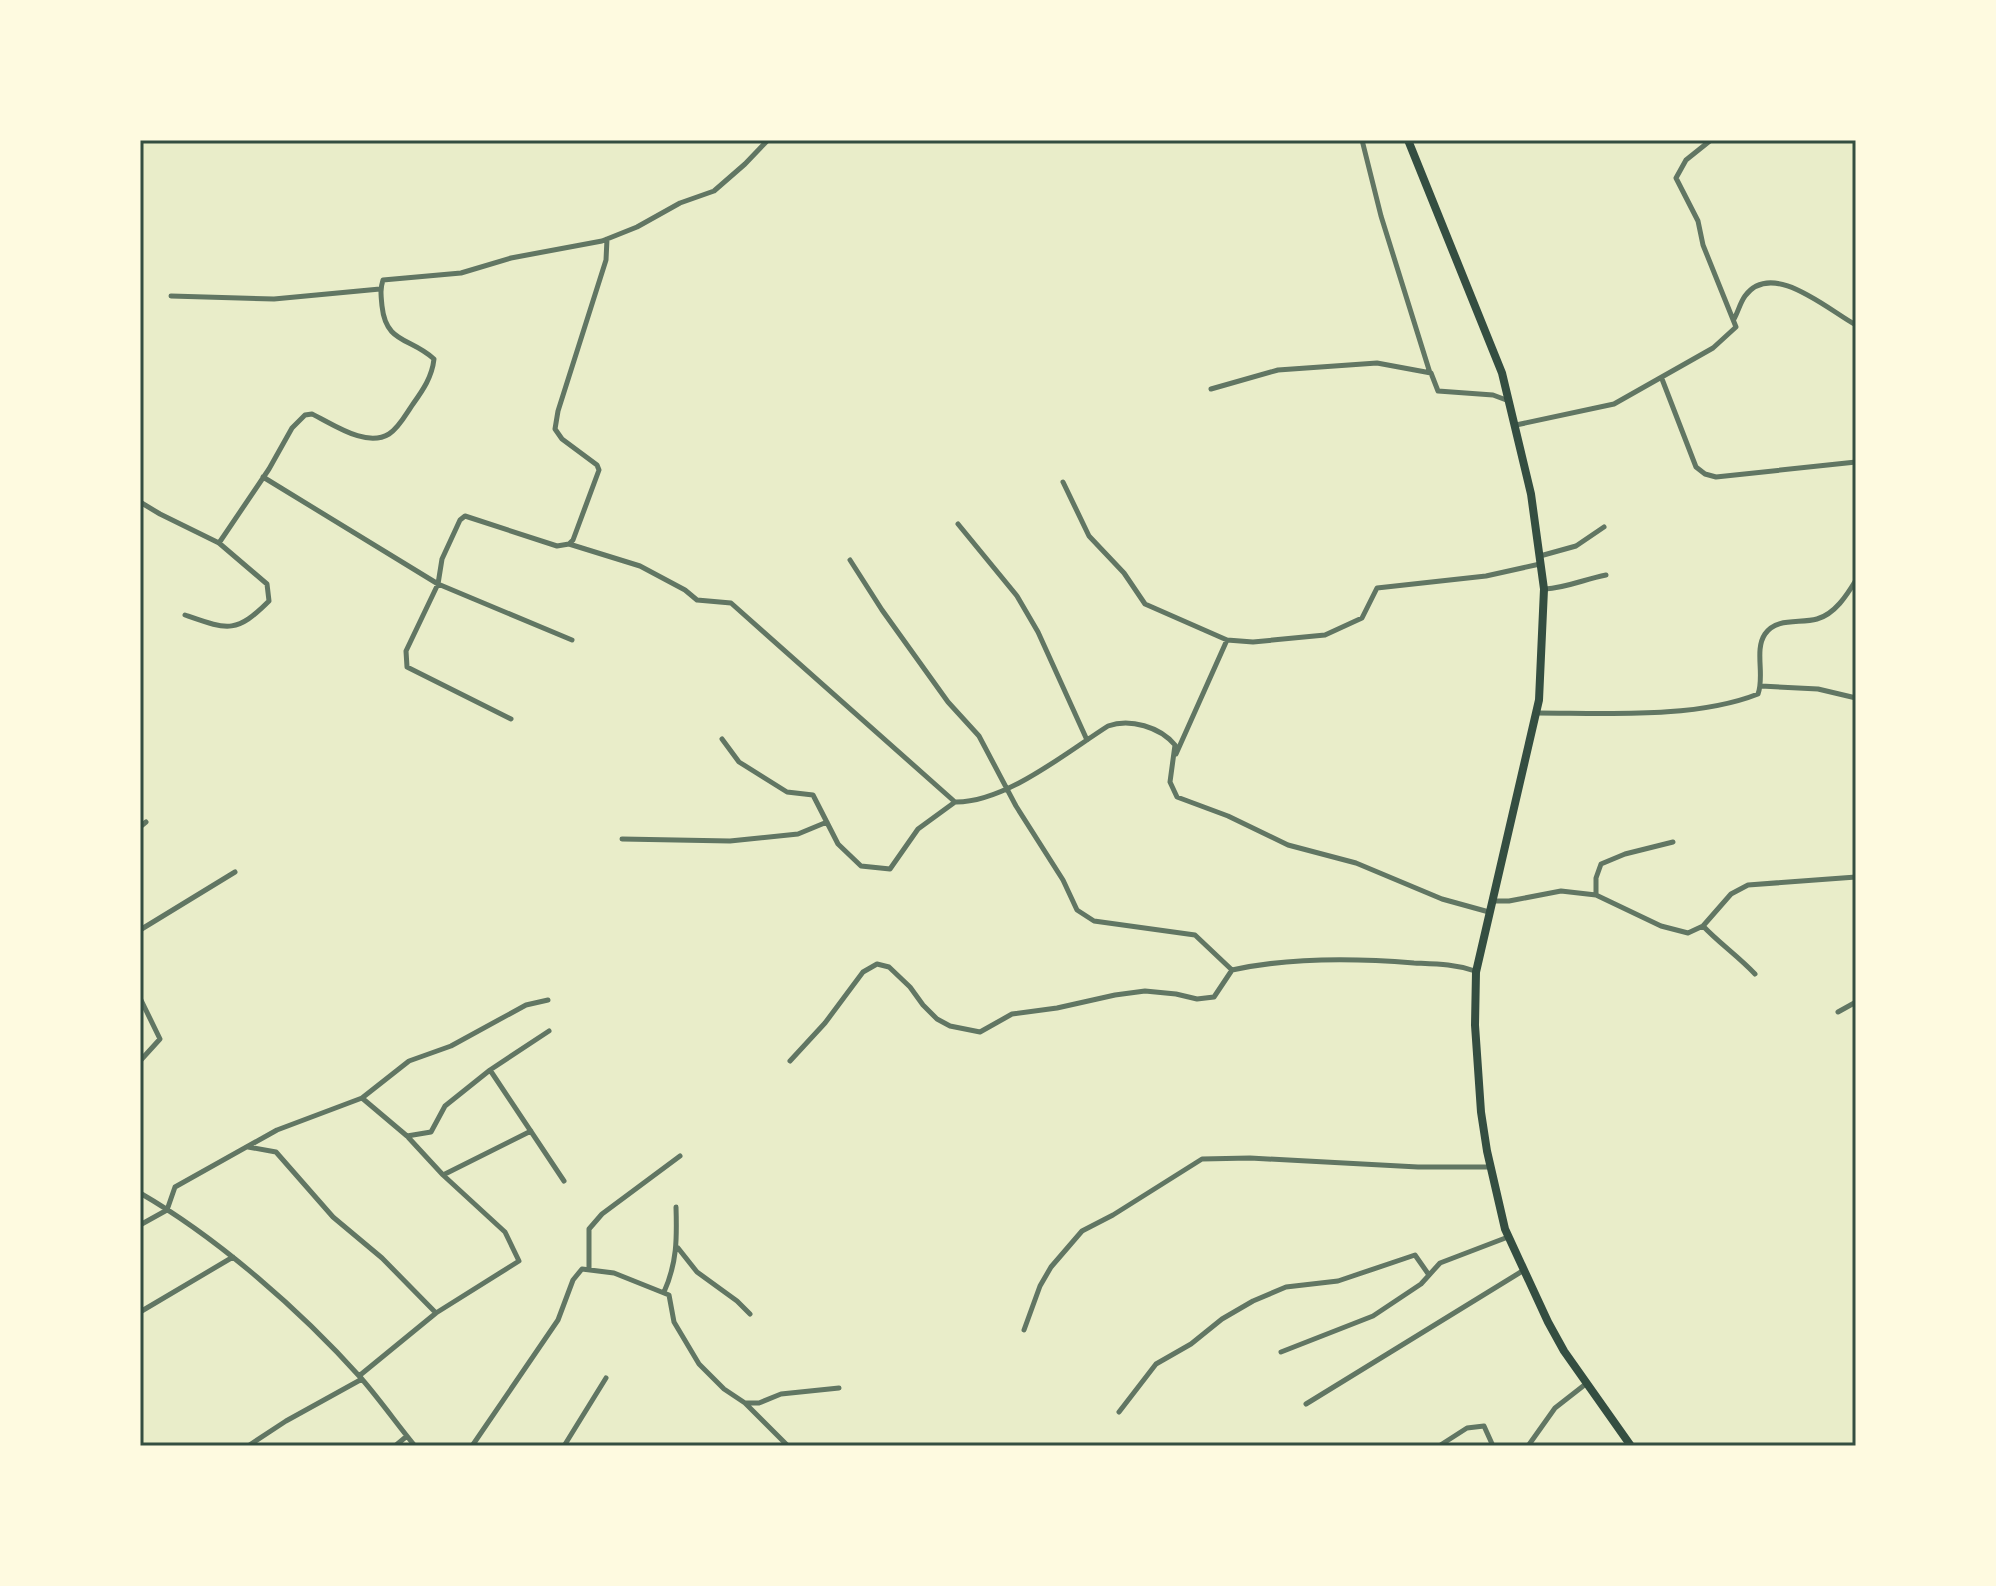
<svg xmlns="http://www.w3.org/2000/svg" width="1996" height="1586" viewBox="0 0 1996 1586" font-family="Rubik,sans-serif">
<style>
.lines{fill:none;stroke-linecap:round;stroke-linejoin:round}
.minor{stroke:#617663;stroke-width:5}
.trunk{stroke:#344e41;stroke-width:8}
.neatline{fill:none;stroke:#344e41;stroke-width:3}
</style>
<rect width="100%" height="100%" fill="#e9edc9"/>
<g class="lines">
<path class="minor" d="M1362 140 1381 216 1430 373
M171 296 274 299 380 289
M1734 319C1738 312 1740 303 1745 296 1772 259 1828 310 1856 325
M1662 379 1696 467 1705 474 1716 477 1856 462
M1211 389 1278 370 1377 363 1431 373 1438 391 1493 395 1509 401
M1516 425 1614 404 1713 348 1736 327 1703 245 1698 221 1676 178 1686 160 1711 140
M263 477 438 584 572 640
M1063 482 1089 536 1124 573 1145 604 1227 640 1253 642 1325 635 1362 618 1377 588 1486 576 1540 564
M140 502 160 514 219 543 267 584 269 601C236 634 228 630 185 615
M958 524 1017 596 1038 632 1087 740
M219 543 269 469 292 428 305 415 312 414C333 424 366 448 389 434 399 428 406 414 413 404 423 390 432 377 434 359 410 337 386 344 382 306 381 296 380 289 383 280L461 273 511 258 602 241 637 227 680 203 714 191 745 164 768 140
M569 544 640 566 685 590 697 600 731 603 955 802C1005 803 1067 752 1108 726 1130 718 1160 727 1175 745L1170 782 1177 797 1228 816 1288 845 1356 863 1442 899 1489 912
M1540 556 1576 546 1604 527
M850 560 882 610 948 702 979 736 1016 806 1063 880 1077 910 1094 921 1195 935 1232 970
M1545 589C1566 588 1585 579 1606 575
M1761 686 1818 689 1856 698
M1537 713C1604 713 1695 719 1758 694 1765 676 1754 650 1765 634 1777 617 1800 624 1817 619 1835 614 1847 595 1856 580
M511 719 407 667 406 651 438 584 442 559 460 520 465 516 557 546 569 544 573 540 599 470 597 465 562 439 555 429 558 411 606 260 607 239
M722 739 739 762 787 792 813 795 838 844 861 866 890 869 918 829 955 802
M1176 754 1227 640
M140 827 146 822
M622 839 730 841 798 834 827 822
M1596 895V878L1601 864 1625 854 1673 842
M1493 901H1509L1561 891 1596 895 1661 926 1688 933 1703 926 1731 894 1748 885 1856 877
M1703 926C1719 943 1738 956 1755 974
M140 930 235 872
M140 998 160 1039 140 1061
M1838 1012 1856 1002
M790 1061 825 1023 863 972 877 964 889 967 910 987 923 1005 937 1019 950 1026 980 1032 1012 1014 1057 1008 1115 995 1145 991 1176 994 1197 999 1214 997 1232 970C1291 957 1354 958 1414 963 1436 964 1454 964 1475 971
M490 1070 564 1181
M362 1098 409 1061 451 1046 526 1005 548 1000
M407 1136 431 1132 445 1106 490 1070 549 1031
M248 1147 276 1152 333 1217 382 1258 436 1313
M443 1175 531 1131
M140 1193C218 1238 301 1311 361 1378 380 1400 397 1424 415 1446
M140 1225 167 1210 175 1187 277 1130 362 1098 407 1136 443 1175 505 1232 519 1261 436 1313 359 1376
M678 1248 697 1272 737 1301 750 1314
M589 1269V1229L602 1214 680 1156
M664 1292C677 1263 677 1239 676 1207
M140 1312 233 1257
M1024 1330 1040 1286 1051 1267 1082 1231 1113 1215 1202 1159 1250 1158 1418 1167H1490
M1281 1352 1373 1316 1421 1284 1440 1263 1508 1237
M745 1403 788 1446
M1306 1404 1524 1270
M1119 1412 1156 1364 1191 1344 1222 1319 1253 1301 1286 1287 1338 1281 1415 1255 1429 1275
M248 1446 286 1421 362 1379
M395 1446 407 1436
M472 1446 558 1320 573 1280 582 1269 614 1273 669 1295 674 1322 699 1364 724 1389 745 1403H759L781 1394 839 1388
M564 1446 606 1378
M1439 1446 1467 1428 1484 1426 1493 1446
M1528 1446 1555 1408 1587 1383"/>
<path class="trunk" d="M1408 140 1502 373 1531 494 1544 589 1539 700 1476 972 1475 1025 1481 1112 1487 1151 1505 1229 1548 1322 1564 1351 1631 1446"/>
</g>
<rect width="1996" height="1586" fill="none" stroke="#fefae0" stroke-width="284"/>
<rect x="142" y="142" width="1712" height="1302" class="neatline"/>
</svg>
